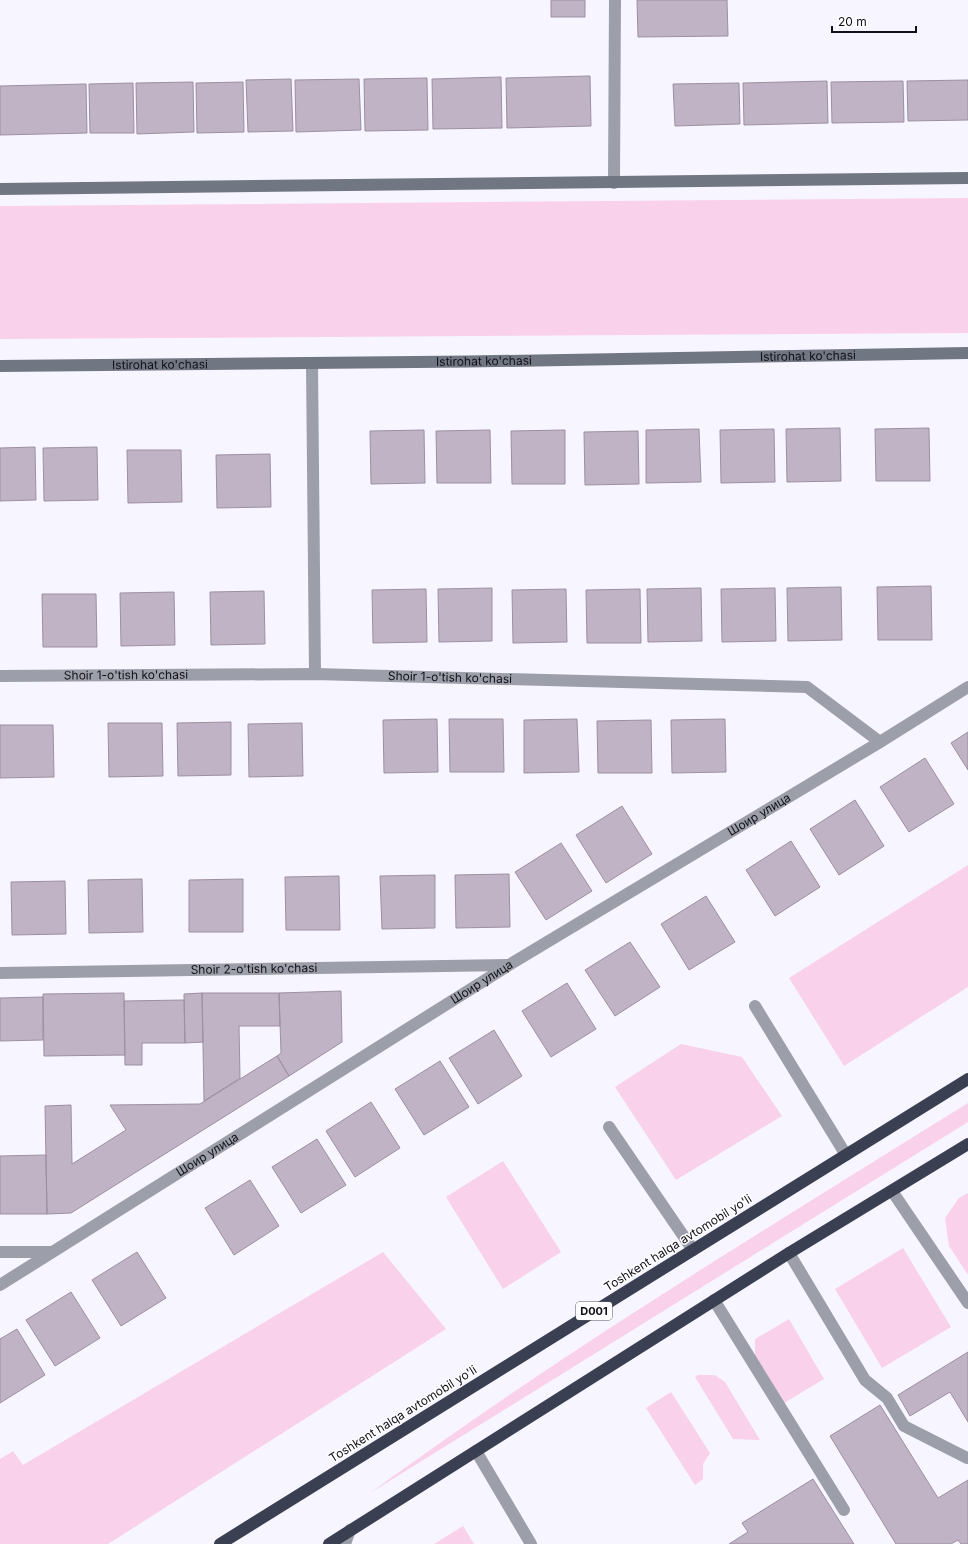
<svg xmlns="http://www.w3.org/2000/svg" width="968" height="1544" viewBox="0 0 968 1544" font-family="Inter,sans-serif">
<style>
.green{fill:#f9d1eb}
.building{fill:#c0b3c6;stroke:#9d8fa2}
.lines{fill:none;stroke-linecap:round;stroke-linejoin:round}
.lane{stroke:#9c9fa9;stroke-width:12}
.street{stroke:#9c9fa9;stroke-width:12}
.secondary{stroke:#717683;stroke-width:12}
.highway{stroke:#3a4052;stroke-width:12}
.labels{text-anchor:middle;stroke-width:3;stroke-linejoin:round;paint-order:stroke}
.shield{fill:#fff;stroke:#58585d;stroke-width:1}
.shield-label{font-size:11px;font-weight:bold;fill:#111018}
.street-label{font-size:12px;fill:#111018;stroke:#fff}
</style>
<rect width="100%" height="100%" fill="#f7f5ff"/>
<path class="green" d="M968 198V333L0 339V206Z
M968 865V987L844 1066 789 978Z
M681 1044 742 1057 782 1116 676 1180 615 1087Z
M968 1103V1122L370 1493C562 1352 766 1229 968 1103Z
M503 1161 561 1252 503 1289 446 1197Z
M968 1193V1275L949 1246 945 1218 959 1198Z
M903 1248 951 1327 882 1368 835 1289Z
M383 1252 446 1329 108 1544H0V1459L13 1451 23 1465Z
M789 1319 824 1379 784 1403 755 1355V1339Z
M698 1375H715L725 1382 760 1440 733 1439 695 1377Z
M671 1392 710 1453 703 1464V1479L695 1485 646 1408Z
M463 1526 474 1544H434Z"/>
<path class="building" d="M551 0H585V17H551Z
M637 0H727L728 36 638 37Z
M590 76 591 126 507 128 506 78Z
M501 77 502 128 433 129 432 79Z
M427 78 428 130 365 131 364 79Z
M291 79 293 131 248 132 246 80Z
M359 79 361 130 296 132 295 80Z
M968 80V120L908 121 907 81Z
M827 81 828 123 744 125 743 83Z
M903 81 904 122 832 123 831 82Z
M193 82 194 132 137 134 136 83Z
M243 82 244 132 197 133 196 83Z
M133 83 134 133H90L89 84Z
M739 83 740 124 675 126 673 84Z
M86 84 87 133 0 135V86Z
M840 428 841 481 787 482 786 429Z
M929 428 930 481H876L875 429Z
M699 429 701 482 646 483V430Z
M774 429 775 482 721 483 720 430Z
M424 430 425 483 371 484 370 431Z
M490 430 491 483H437L436 431Z
M565 430V484H512L511 431Z
M638 431 639 484 585 485 584 432Z
M35 447 36 500 0 501V448Z
M97 447 98 500 44 501 43 448Z
M127 450H181L182 502 128 503Z
M270 454 271 507 217 508 216 455Z
M931 586 932 640H878L877 587Z
M841 587 842 640 788 641 787 588Z
M492 588V641L439 642 438 589Z
M701 588 702 641 648 642 647 589Z
M775 588 776 641 722 642 721 589Z
M426 589 427 642 373 643 372 590Z
M566 589 567 642 513 643 512 590Z
M640 589 641 643H587L586 590Z
M264 591 265 644 211 645 210 592Z
M174 592 175 645 121 646 120 593Z
M42 594H96L97 647H43Z
M437 719 438 772 384 773 383 720Z
M449 719H503L504 772H450Z
M577 719 579 772 524 773V720Z
M725 719 726 772 672 773 671 720Z
M651 720 652 773H598L597 721Z
M231 722V775L178 776 177 723Z
M108 723H162L163 776 109 777Z
M302 723 303 776 249 777 248 724Z
M0 725H53L54 777 0 778Z
M968 732V770L951 743Z
M925 758 954 804 909 832 880 787Z
M855 800 884 846 839 875 810 829Z
M622 806 652 854 606 883 576 835Z
M791 841 820 887 775 916 746 870Z
M561 843 592 891 546 920 515 872Z
M509 874 510 927 456 928 455 875Z
M435 875V928L382 929 380 876Z
M339 876 340 930H286L285 877Z
M142 879 143 932 89 933 88 880Z
M243 879V932H189V880Z
M65 881 66 934 12 935 11 882Z
M706 896 735 942 689 970 661 924Z
M630 942 660 987 615 1016 585 970Z
M567 983 596 1029 551 1057 522 1011Z
M341 991 342 1042 289 1076 277 1056 281 1053 279 993Z
M124 993 125 1055 44 1056 43 994Z
M202 993H279L280 1026H239L240 1078 204 1101Z
M202 993 203 1042 185 1043 184 994Z
M43 997V1040L0 1041V998Z
M184 1000 185 1043H142V1065H125L124 1001Z
M494 1030 522 1076 478 1104 449 1058Z
M277 1056 289 1076 71 1213 47 1214 45 1106 71 1105 72 1164 126 1130 110 1105 200 1104Z
M440 1061 469 1107 424 1135 395 1089Z
M371 1102 400 1148 355 1177 326 1131Z
M317 1139 346 1185 301 1213 272 1167Z
M46 1155 47 1214H0V1156Z
M250 1180 279 1226 234 1255 205 1208Z
M137 1252 166 1298 121 1326 92 1280Z
M71 1292 100 1338 55 1366 26 1320Z
M17 1329 45 1375 0 1403V1339Z
M968 1352V1422L950 1392 910 1416 898 1395Z
M880 1405 938 1498 968 1480V1544H961L958 1540 951 1544H896L830 1436Z
M813 1479 854 1544H729L748 1532 742 1523Z"/>
<g class="lines">
<path class="lane" d="M755 1006 846 1155
M609 1127 693 1250
M892 1191 968 1303
M789 1253 865 1380 887 1398 904 1426 967 1458
M714 1300 844 1510
M476 1451 531 1544
M345 1544 350 1530"/>
<g class="street">
<path d="M614 183 615 0"/>
<path d="M312 364 315 674"/>
<path id="s1" d="M0 676 315 674 807 687 880 742"/>
<path id="s2" d="M0 973 508 965"/>
<path d="M0 1252H52"/>
<path id="s3" d="M0 1285 509 965 880 742 968 687"/>
</g>
<g class="secondary">
<path d="M0 189 968 178"/>
<path id="s4" d="M0 366C323 364 645 360 968 353"/>
</g>
<path class="highway" d="M220 1544 968 1079
M329 1544 789 1253 968 1144"/>
</g>
<g class="labels">
<rect class="shield" x="576" y="1302" width="36" height="18" rx="3"/>
<g class="shield-label">
<text x="594" y="1315">D001</text>
</g>
<g class="street-label">
<text dy="4" stroke="none"><textPath href="#s4" startOffset="808">Istirohat ko'chasi</textPath></text>
<text dy="4" stroke="none"><textPath href="#s4" startOffset="484">Istirohat ko'chasi</textPath></text>
<text dy="4" stroke="none"><textPath href="#s4" startOffset="160">Istirohat ko'chasi</textPath></text>
<text dy="4" stroke="none"><textPath href="#s1" startOffset="126">Shoir 1-o'tish ko'chasi</textPath></text>
<text dy="4" stroke="none"><textPath href="#s1" startOffset="450">Shoir 1-o'tish ko'chasi</textPath></text>
<text dy="4" stroke="none"><textPath href="#s3" startOffset="893">Шоир улица</textPath></text>
<text dy="4" stroke="none"><textPath href="#s2" startOffset="254">Shoir 2-o'tish ko'chasi</textPath></text>
<text dy="4" stroke="none"><textPath href="#s3" startOffset="569">Шоир улица</textPath></text>
<text dy="4" stroke="none"><textPath href="#s3" startOffset="245">Шоир улица</textPath></text>
<text transform="translate(678 1243) rotate(-32)" y="4">Toshkent halqa avtomobil yo'li</text>
<text transform="translate(403 1414) rotate(-32)" y="4">Toshkent halqa avtomobil yo'li</text>
</g>
</g>
<path d="M832 26v6h84v-6" fill="none" stroke="#111018" stroke-width="2"/>
<text x="838" y="26" font-size="12" fill="#111018" stroke="#ffffff" stroke-width="3" paint-order="stroke">20 m</text>
</svg>
